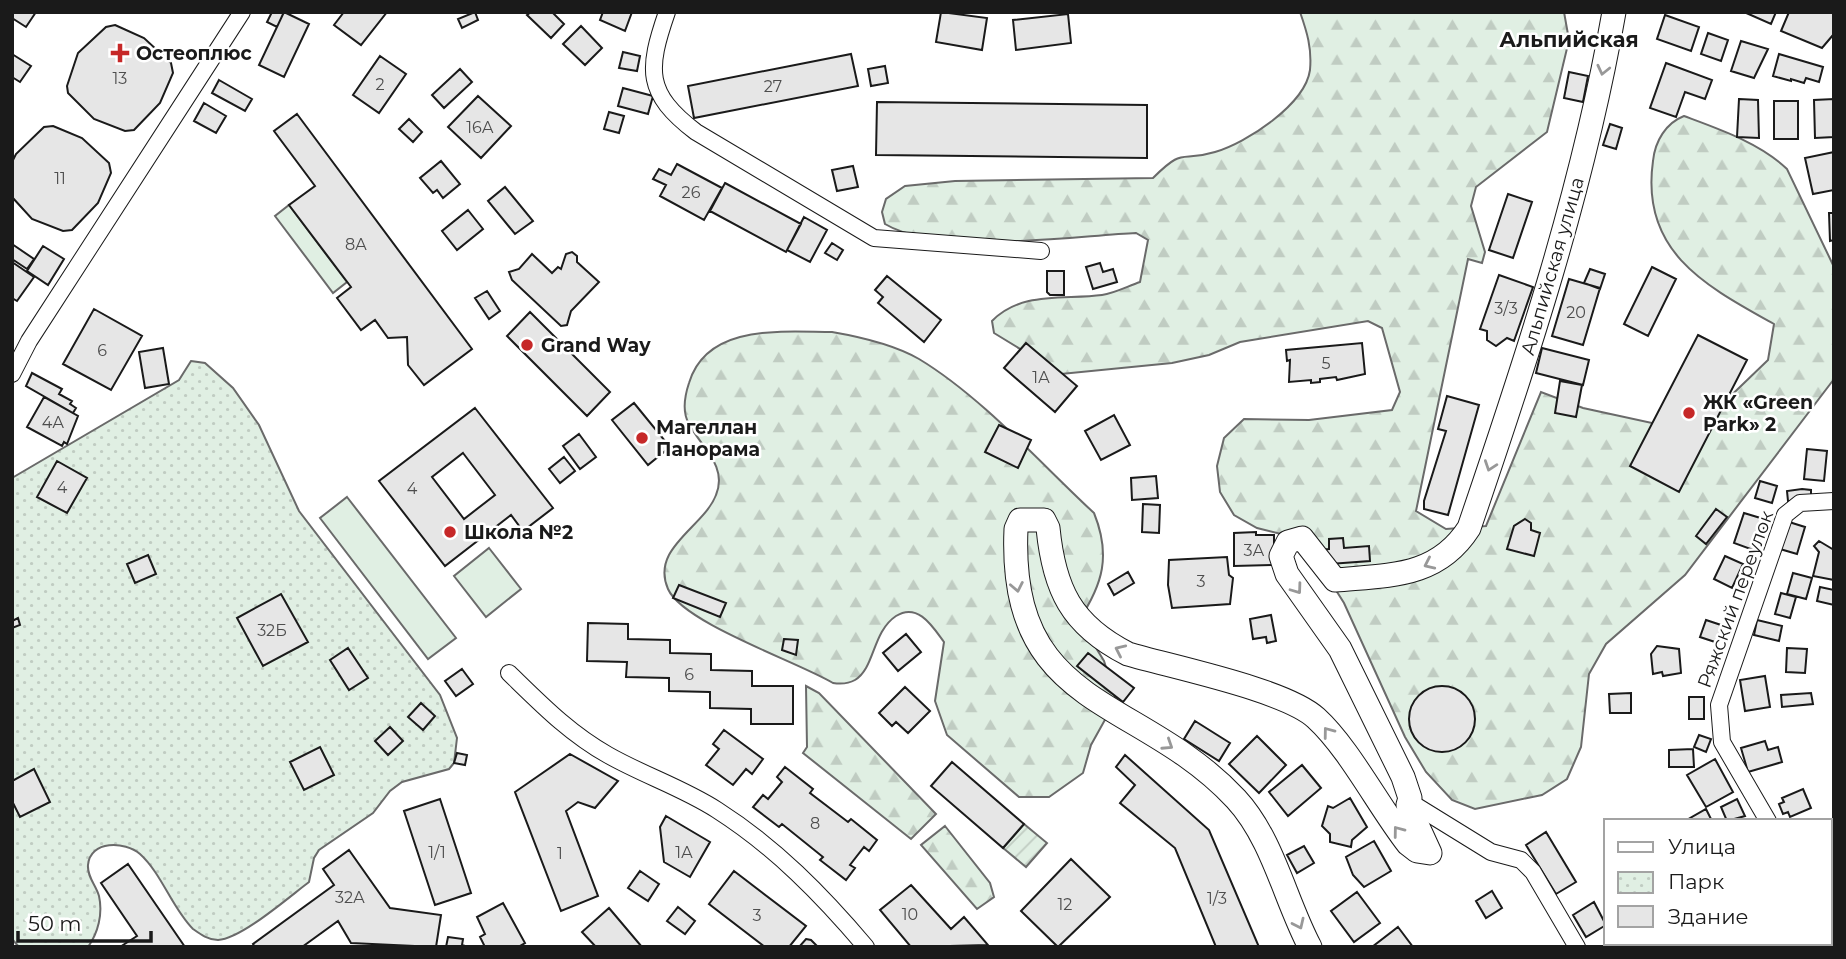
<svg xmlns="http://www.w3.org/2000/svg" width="1846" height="959" viewBox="0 0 1846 959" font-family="Montserrat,sans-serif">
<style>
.grass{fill:#e0efe3;stroke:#6a6a6a;stroke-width:2}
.forest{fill:url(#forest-firs);stroke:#6a6a6a;stroke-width:2}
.park{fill:url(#park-dots);stroke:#6a6a6a;stroke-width:2}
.garden{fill:url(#garden-furrows);stroke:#6a6a6a;stroke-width:2}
.building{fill:#e6e6e6;stroke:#1a1a1a;stroke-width:2;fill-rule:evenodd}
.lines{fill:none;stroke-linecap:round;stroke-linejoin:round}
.street-casing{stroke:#1a1a1a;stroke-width:18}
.secondary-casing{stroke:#1a1a1a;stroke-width:25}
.street{stroke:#fff;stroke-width:16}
.secondary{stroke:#fff;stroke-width:23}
.oneway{stroke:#989898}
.poi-dot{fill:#c62828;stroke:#fff;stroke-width:2.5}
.labels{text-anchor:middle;stroke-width:5;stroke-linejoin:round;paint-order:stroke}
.number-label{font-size:16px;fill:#4d4d4d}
.poi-label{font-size:19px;font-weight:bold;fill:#1a1a1a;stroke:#fff;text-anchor:start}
.street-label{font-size:19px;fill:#1a1a1a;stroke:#fff}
.neighbourhood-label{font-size:21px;font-weight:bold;fill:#1a1a1a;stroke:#fff}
</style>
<defs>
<pattern id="forest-firs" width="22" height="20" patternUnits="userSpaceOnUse" patternTransform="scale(1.75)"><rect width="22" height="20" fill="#e0efe3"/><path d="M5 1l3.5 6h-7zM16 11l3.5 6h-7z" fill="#c0ccc2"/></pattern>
<pattern id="park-dots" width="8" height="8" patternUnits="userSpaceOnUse" patternTransform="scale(1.75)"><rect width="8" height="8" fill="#e0efe3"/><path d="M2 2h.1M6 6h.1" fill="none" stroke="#c0ccc2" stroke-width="1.8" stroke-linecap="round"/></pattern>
<pattern id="garden-furrows" width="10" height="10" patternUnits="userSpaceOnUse" patternTransform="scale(1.75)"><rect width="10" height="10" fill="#e0efe3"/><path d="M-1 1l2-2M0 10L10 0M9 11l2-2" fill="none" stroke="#c0ccc2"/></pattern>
</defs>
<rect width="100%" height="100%" fill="#fff"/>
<path class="grass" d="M289 205 347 282 333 293 275 216Z
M347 497 456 638 428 659 320 518Z
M489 548 521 589 486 617 454 576Z"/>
<path class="forest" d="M1300 12H1564L1569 40 1547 132 1476 187 1471 206 1485 252 1482 263 1468 259 1416 511 1446 529 1486 526 1541 392 1583 408 1661 425 1716 410 1768 360 1774 324C1706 286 1640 252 1653 161 1655 141 1666 123 1684 116 1719 129 1760 143 1787 169L1834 267V379L1685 575 1606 644 1589 674 1581 747 1567 779 1542 795 1475 809 1452 800 1426 772 1405 737 1344 603 1310 549 1285 535 1257 528 1234 515 1220 492 1217 466 1224 438 1244 419 1309 420 1392 410 1400 392 1382 328 1368 321 1240 342 1209 355 1172 363 1061 374 994 333 992 321C1021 291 1064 300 1102 295 1115 293 1128 286 1140 282L1148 240 1136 233C1072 236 939 256 885 224L882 212 886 199 905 186 955 181 1153 178C1185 146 1179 163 1215 152 1246 143 1305 105 1310 70 1312 48 1307 32 1300 12Z
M832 332C861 337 893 344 919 359 982 397 1040 463 1094 513 1111 555 1103 584 1079 620L1104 661 1116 700 1091 745 1083 773 1049 797H1019L947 735 935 701 944 642C933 627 918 602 896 616 872 632 875 668 855 680 848 684 840 684 833 683 798 662 683 623 668 589 650 548 704 527 716 495 728 466 701 447 689 424 682 412 685 395 689 383 707 323 783 332 832 332Z
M806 686 819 693 936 814 911 839 803 753 807 747Z
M945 826 990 883 994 897 977 909 921 845Z"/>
<path class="park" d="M191 361 205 363 233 388 259 425 299 511 440 695 457 738 454 763 449 769 402 782 390 791 373 813 319 850 314 858 309 882C289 897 241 939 218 940 208 940 200 934 193 929 172 908 162 874 140 854 125 841 90 840 88 865 87 877 96 885 99 896 103 914 98 933 88 947H19L12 939V478L179 380Z"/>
<path class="garden" d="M1024 824 1047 843 1026 867 1003 848Z"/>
<path class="building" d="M12 12H36L26 27 12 18Z
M272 12H284L277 27 267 22Z
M284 12 309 24 284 77 259 65Z
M344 12H387L361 45 334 25Z
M475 12 478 20 462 28 458 19Z
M531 12H552L564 24 551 38 527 15Z
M603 12H632L625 31 600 20Z
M941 12 987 18 982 50 936 42Z
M1744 12H1776L1771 24Z
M1789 12 1834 13 1833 35 1822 48 1781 31Z
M1068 14 1071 43 1016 50 1013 20Z
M1665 15 1699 27 1691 51 1657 39Z
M115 25 144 38 171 63 173 73 160 103 134 130 125 131 94 119 68 93 67 86 78 53 106 27Z
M581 26 602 48 585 65 563 44Z
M1708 33 1728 40 1721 61 1701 54Z
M1741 41 1768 49 1754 78 1731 71Z
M623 52 640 56 637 71 619 68Z
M12 54 31 66 20 82 12 77Z
M851 54 858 86 694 118 688 86Z
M1779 54 1823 67 1819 82 1806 78 1804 83 1791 79V81L1773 76Z
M380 56 406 74 379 113 353 95Z
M1666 63 1712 80 1705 99 1685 92 1676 117 1650 108Z
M885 66 888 83 871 86 868 69Z
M460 69 472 82 444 108 432 95Z
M1569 72 1588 76 1583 102 1564 98Z
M219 80 252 99 245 111 212 93Z
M623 88 653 96 648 114 618 106Z
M478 96 511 126 481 158 448 127Z
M1739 99 1758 100 1759 138 1737 137Z
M1834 99V137L1815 138 1814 100Z
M1774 101H1798V139H1774Z
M877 102 1147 105V158L876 155Z
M204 103 226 116 216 133 194 121Z
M609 112 624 116 619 133 604 129Z
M297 114 472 349 424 385 408 365 407 337 388 338 375 320 361 330 337 298 351 287 289 205 315 186 274 131Z
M409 119 422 132 413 142 399 129Z
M1610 124 1622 128 1616 149 1603 145Z
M53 126 82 138 109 163 111 173 98 203 72 230 63 231 32 219 12 197V162L16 154 44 127Z
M1834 152V190L1813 194 1805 158Z
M441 161 460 184 443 198 437 190 433 193 420 178Z
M677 164 722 188 704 220 660 196 666 185 653 179 659 169 671 175Z
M853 166 858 187 837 191 832 170Z
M725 183 801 224 786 252 710 211Z
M505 187 533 221 515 234 488 201Z
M1508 194 1532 202 1513 258 1489 250Z
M468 210 483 229 457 250 442 231Z
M1829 213H1834V240L1830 241Z
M804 217 827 230 810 262 787 250Z
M832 243 843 250 837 260 825 253Z
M12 244 34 259 27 269 12 259Z
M43 246 64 259 48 285 27 271Z
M572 252 577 256V262L599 282 571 311 567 325 561 326 512 280 509 272 519 269 532 254 552 273 558 267 561 269 566 254Z
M12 262 34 277 17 301 12 298Z
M1100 263 1103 272 1113 269 1117 282 1093 289 1086 267Z
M1652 267 1676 279 1648 336 1624 324Z
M1590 269 1605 274 1600 289 1584 283Z
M1047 271H1064V295H1050L1047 292Z
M1499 275 1533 287 1514 341 1507 338 1496 346 1487 340V331L1480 329Z
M887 276 941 320 924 342 878 303 883 297 875 290Z
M1569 279 1600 288 1583 345 1552 336Z
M487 291 500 311 489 319 475 298Z
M94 309 142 336 111 390 63 364Z
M530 312 610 392 587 416 507 336Z
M1698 335 1747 360 1679 492 1630 466Z
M1026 343 1077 386 1055 412 1004 368Z
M1362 343 1365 374 1337 380 1336 377 1320 379V382L1311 383V380L1289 382 1290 360 1287 361 1286 350Z
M163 348 169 384 145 388 139 352Z
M1542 348 1589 360 1583 385 1536 373Z
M32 373 62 389 59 394 72 401 70 404 76 408 73 413 26 386Z
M1560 381 1582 385 1576 417 1555 413Z
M1447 396 1479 405 1448 515 1424 509V501L1446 431 1438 429Z
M44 397 78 416 67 444 64 442 62 446 27 427Z
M634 403 670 447 648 465 612 420Z
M475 408 553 508 523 531 511 515 445 566 379 481ZM463 453 495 495 464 519 432 477Z
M1114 415 1130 445 1101 460 1085 431Z
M999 425 1031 440 1018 468 985 452Z
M579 434 596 457 580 469 563 446Z
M1807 449 1827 451 1824 481 1804 479Z
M564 457 575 471 560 483 549 469Z
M57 461 87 478 67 513 37 497Z
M1156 476 1158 498 1132 500 1131 478Z
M1760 481 1777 486 1772 503 1755 498Z
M1802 489 1811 490V501H1788L1787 491Z
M1143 504 1160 505 1159 533 1142 532Z
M1716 509 1727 517 1706 544 1696 536Z
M1744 513 1767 520 1756 551 1734 543Z
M1525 519 1531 523V530L1540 533 1534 556 1507 549 1514 526Z
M1789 522 1805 527 1797 554 1780 549Z
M1256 532V535H1274V565L1234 566V533Z
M1343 538 1344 548 1369 546 1370 561 1316 565 1315 550 1329 549V539Z
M1819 541 1834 550V580L1813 576 1819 552 1814 546Z
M148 555 156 574 135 583 127 564Z
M1725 556 1743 564 1732 588 1714 579Z
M1227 557 1229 575 1233 578 1230 604 1172 608 1168 585 1169 560Z
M1128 572 1134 583 1114 595 1108 584Z
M1793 573 1812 578 1806 599 1787 594Z
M679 585 726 603 720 617 673 598Z
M1820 587 1834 590V605L1817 601Z
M1781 593 1796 597 1790 618 1775 614Z
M281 594 308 642 263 666 237 618Z
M1271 615 1276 641 1267 643 1266 637 1253 639 1250 619Z
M18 618 20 625 12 628V621Z
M1706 620 1724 626 1718 643 1700 637Z
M1757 620 1782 626 1779 641 1754 635Z
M588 623 628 624V639L670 640V653L711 654V670L752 671V686H793V724H751V709L710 708V692L669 691V678L626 677 627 662 587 661Z
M906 634 921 652 898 671 883 653Z
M784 639 798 640 796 655 782 650Z
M1657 646 1679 649 1681 673 1663 676 1662 672 1653 674 1651 654Z
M348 648 368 678 349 690 330 660Z
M1787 648 1807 649 1805 673 1786 672Z
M1088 653 1134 688 1123 702 1077 666Z
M462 669 473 684 456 696 445 681Z
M1765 676 1770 707 1745 711 1740 680Z
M1409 719a33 33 0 1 1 66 0a33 33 0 1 1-66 0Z
M905 687 930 711 908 733 896 722 892 726 879 713Z
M1631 693V713H1610L1609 694Z
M1811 693 1813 704 1782 707 1781 695Z
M1689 697H1704V719H1689Z
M421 703 435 716 423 730 408 717Z
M1195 721 1230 743 1219 761 1184 739Z
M390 727 403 741 388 755 375 741Z
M724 730 763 759 752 774 746 769 733 785 706 765 719 749 713 744Z
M1699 735 1711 739 1706 752 1694 747Z
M1257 736 1286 765 1259 793 1229 764Z
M1765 741 1768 750 1778 747 1782 762 1748 772 1741 748Z
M320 747 334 775 304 790 290 762Z
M1693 749 1694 767H1669V750Z
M457 753 467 755 465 765 454 763Z
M570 754 618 781 595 808 578 802 566 811 598 896 561 911 515 792Z
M1125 755 1209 830 1259 947H1216L1175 848 1120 803 1135 785 1116 767Z
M1715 759 1733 792 1706 807 1687 775Z
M952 762 1024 824 1003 848 931 786Z
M1302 765 1321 788 1288 816 1269 792Z
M785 767 813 789 810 793 848 822 851 819 877 840 869 851 864 847 850 865 855 868 846 880 820 860 823 857 782 824 779 827 753 807 763 795 768 799 782 782 777 777Z
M34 769 50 802 20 817 12 801V781Z
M1803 789 1811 808 1790 817 1788 812 1783 814 1779 804 1784 802 1782 798Z
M1350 798 1367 827 1352 840 1351 847 1330 842V834L1322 826 1328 806 1333 808Z
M440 799 471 893 435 905 404 811Z
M1737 799 1745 816 1727 821 1721 807Z
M1706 809 1712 821H1685Z
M666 816 710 842 690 877 664 862 660 827Z
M1546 832 1576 882 1556 894 1526 845Z
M1374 841 1391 871 1364 887 1353 875 1346 857Z
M1304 846 1314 863 1297 873 1287 855Z
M1830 849H1834V882H1830Z
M349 850 390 908 441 915 436 947 351 943 338 921 302 947H255L253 944 334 885 323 869Z
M1071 859 1110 897 1058 947 1021 911Z
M128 864 185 947H120L137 936 101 883Z
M640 871 659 884 648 901 628 888Z
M734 871 806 926 789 947H765L709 904Z
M911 885 951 929 964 917 988 945 911 947 880 910Z
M1834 890V912H1830V891Z
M1492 891 1502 908 1486 918 1476 901Z
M1357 892 1380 923 1354 942 1331 911Z
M1594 902 1606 925 1586 937 1573 915Z
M503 903 525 943 518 947H485L480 937 485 934 477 917Z
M678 907 695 921 685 934 667 921Z
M609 908 642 947H596L582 932Z
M1398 927 1413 947H1372Z
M448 937 463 939 462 945 468 947H446Z
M806 939 811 940 818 947H799Z"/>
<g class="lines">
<g class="street-casing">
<path id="street" d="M667 12C647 70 645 93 696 132L874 238 1041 251
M12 374 29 341 242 12
M509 673C541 704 569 733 608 755 643 775 683 788 717 810 775 847 822 895 866 947
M1410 802 1491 852 1521 860 1533 872 1577 947
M1768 821 1722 742 1719 705 1785 515 1800 503 1834 501
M1795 947V943"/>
</g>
<g class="secondary-casing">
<path id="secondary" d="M1310 947C1285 900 1273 839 1236 799 1138 694 1008 712 1016 529L1020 520H1044L1048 528C1054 589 1071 625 1128 654 1172 667 1286 690 1316 718 1349 748 1379 807 1408 844L1417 851 1430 853 1408 805 1410 798 1403 777 1340 649 1287 574 1281 556 1288 542 1302 538 1335 580C1389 575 1437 578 1469 528 1527 358 1583 189 1614 12"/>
</g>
<use href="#street" class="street"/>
<use href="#secondary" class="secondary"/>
</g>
<defs><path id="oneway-chevron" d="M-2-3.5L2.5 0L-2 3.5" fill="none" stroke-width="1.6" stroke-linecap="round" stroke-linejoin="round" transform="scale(1.75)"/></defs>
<g class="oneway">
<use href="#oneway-chevron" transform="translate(1603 70) rotate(103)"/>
<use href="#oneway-chevron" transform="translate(1490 466) rotate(109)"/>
<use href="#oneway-chevron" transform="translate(1429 564) rotate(155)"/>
<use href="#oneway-chevron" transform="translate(1017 587) rotate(79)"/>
<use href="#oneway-chevron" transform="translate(1297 589) rotate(54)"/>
<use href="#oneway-chevron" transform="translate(1120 650) rotate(-155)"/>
<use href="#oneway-chevron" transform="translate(1328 732) rotate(-127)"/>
<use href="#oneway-chevron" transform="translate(1168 745) rotate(33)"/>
<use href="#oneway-chevron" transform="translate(1398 831) rotate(-127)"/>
<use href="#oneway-chevron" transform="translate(1299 924) rotate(65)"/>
</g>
<g class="poi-dot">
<path d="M116.5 42.5h7v7h7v7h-7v7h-7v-7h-7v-7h7z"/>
<circle cx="527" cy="345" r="7"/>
<circle cx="1689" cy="413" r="7"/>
<circle cx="642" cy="438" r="7"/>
<circle cx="450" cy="532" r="7"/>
</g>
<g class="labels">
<g class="number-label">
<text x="120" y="84">13</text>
<text x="380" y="90">2</text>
<text x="773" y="92">27</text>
<text x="480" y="133">16А</text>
<text x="60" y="184">11</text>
<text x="691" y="198">26</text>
<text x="356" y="250">8А</text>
<text x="1506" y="314">3/3</text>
<text x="1576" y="318">20</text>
<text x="102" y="356">6</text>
<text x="1326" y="369">5</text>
<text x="1041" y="383">1А</text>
<text x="53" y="428">4А</text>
<text x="62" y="493">4</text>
<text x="412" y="494">4</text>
<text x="1254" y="556">3А</text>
<text x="1201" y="587">3</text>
<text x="272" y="636">32Б</text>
<text x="689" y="680">6</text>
<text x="815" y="829">8</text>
<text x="437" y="858">1/1</text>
<text x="684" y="858">1А</text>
<text x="560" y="859">1</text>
<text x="350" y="903">32А</text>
<text x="1217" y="904">1/3</text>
<text x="1065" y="910">12</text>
<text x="910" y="920">10</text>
<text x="757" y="921">3</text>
</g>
<g class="poi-label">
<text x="136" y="60">Остеоплюс</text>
<text x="541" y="352">Grand Way</text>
<text x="1703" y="409">ЖК «Green<tspan x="1703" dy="22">Park» 2</tspan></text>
<text x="656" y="434">Магеллан<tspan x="656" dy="22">Панорама</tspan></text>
<text x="464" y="539">Школа №2</text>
</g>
<g class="street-label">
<text transform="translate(1552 266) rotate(-74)" y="7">Альпийская улица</text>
<text transform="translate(1735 599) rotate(-70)" y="7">Ряжский переулок</text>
</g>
<g class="neighbourhood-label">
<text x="1569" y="47">Альпийская</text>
</g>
</g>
<rect width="1846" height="959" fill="none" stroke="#1a1a1a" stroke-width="28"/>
<rect x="1604" y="819" width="228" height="126" fill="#ffffff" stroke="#a3a3a3" stroke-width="2"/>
<rect x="1618" y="842" width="35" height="10" fill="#ffffff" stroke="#a3a3a3" stroke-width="2"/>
<text x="1668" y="854" font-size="21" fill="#1a1a1a">Улица</text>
<rect x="1618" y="872" width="35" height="21" fill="url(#park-dots)" stroke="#a3a3a3" stroke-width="2"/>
<text x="1668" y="889" font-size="21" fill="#1a1a1a">Парк</text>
<rect x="1618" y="906" width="35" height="21" fill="#e6e6e6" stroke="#a3a3a3" stroke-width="2"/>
<text x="1668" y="924" font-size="21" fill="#1a1a1a">Здание</text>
<path d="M18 931v10h133v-10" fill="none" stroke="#1a1a1a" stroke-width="3.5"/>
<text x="28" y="931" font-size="21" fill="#1a1a1a" stroke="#ffffff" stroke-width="5" paint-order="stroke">50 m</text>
</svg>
